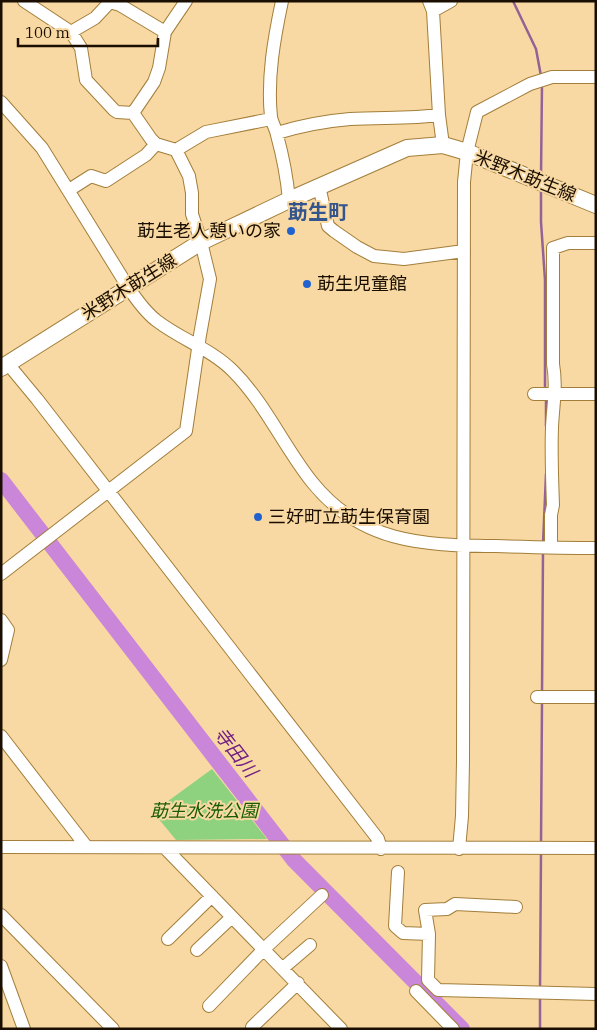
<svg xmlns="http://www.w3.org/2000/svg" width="597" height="1030" viewBox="0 0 597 1030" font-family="'IBM Plex Serif','Noto Sans JP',serif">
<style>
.green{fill:#8ed280}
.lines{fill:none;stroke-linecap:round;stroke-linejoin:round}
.stream{stroke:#956297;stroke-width:2.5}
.river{stroke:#ca86d8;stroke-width:16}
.minor-casing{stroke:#a27e3a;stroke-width:14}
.major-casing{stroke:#a27e3a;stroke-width:18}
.minor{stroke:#fff;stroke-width:12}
.major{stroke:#fff;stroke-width:16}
.poi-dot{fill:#2262ce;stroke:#f9d9a3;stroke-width:2}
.labels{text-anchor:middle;stroke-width:4;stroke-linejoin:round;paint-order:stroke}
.street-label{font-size:18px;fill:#190e00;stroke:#f9d9a3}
.poi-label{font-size:18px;fill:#190e00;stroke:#f9d9a3;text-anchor:start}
.park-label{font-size:18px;font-style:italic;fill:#185d04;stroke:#f9d9a3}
.water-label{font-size:19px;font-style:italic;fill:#711f82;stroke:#f9d9a3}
.quarter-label{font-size:20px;font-weight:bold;fill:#33548c;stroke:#f9d9a3}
</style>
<rect width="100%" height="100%" fill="#f9d9a3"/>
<path class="green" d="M212 769 267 839 176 840 153 812Z"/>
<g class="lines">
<path class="stream" d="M513 1 536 49 541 76
M541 176 542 84
M541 189V222L545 280V389
M546 399V426
M543 544 546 474
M542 694 543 552
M541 844 542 702
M540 989 541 852
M540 1029V997"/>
<path class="river" d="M1 480 294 860 462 1029"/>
<g class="minor-casing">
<path id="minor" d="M282 1C274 39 267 78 271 117 272 123 276 129 277 135 283 157 287 178 289 200
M429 1 433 11 439 115 443 145
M433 11 451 1
M71 32 95 18 110 2 120 5 165 32
M1 102 42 148 128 287C136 299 145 312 157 321 182 340 211 349 233 371 265 403 284 447 312 482 361 543 422 545 493 546 528 547 562 548 596 548
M133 113 154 82 159 68 165 32 186 1
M277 133C300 126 326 121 350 119 380 117 409 119 439 115
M176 150 206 132 271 119
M319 186 328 226 334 231 357 247 374 256 404 259 464 251
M69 190 91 176 106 181 146 155 156 144
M8 364 37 399 378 839 381 849
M534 394H596
M551 547V515L553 505C552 479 551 453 552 427 553 405 557 386 553 364V248L568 243H596
M1 574 186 431 200 335 210 279 201 242 192 214V193L189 176 176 150 156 144 151 139 133 113 117 112 114 110 86 80 81 48 71 32 24 1
M1 620 8 630 1 660
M537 697H596
M1 736 86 846
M1 847 596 848
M165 848 341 1029
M459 849 462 816 463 761 464 182 467 152 477 112 530 84 552 77H596
M398 872 395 926 403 933 429 934 428 980 438 990 596 994
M1 915 113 1029
M429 934 425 910 447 909 455 904 516 907
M168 939 212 896
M197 950 232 917
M1 966 24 1029
M283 968 310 945
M416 991 453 1029
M209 1006 264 949 322 895
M252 1027 298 983"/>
</g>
<g class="major-casing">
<path id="major" d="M1 368 201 242 289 200 407 148 443 145 467 152 596 205"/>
</g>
<use href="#minor" class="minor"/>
<use href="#major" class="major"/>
</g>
<g class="poi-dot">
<circle cx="291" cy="231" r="5"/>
<circle cx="307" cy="284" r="5"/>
<circle cx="258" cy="517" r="5"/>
</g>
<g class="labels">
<g class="street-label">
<text transform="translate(525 176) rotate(22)" y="6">米野木莇生線</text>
<text transform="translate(129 287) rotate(-32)" y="6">米野木莇生線</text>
</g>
<g class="poi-label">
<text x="281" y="237" text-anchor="end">莇生老人憩いの家</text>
<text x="317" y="290">莇生児童館</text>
<text x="268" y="523">三好町立莇生保育園</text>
</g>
<g class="park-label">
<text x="204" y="817">莇生水洗公園</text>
</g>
<g class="water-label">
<text transform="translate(236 752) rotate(52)" y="7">寺田川</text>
</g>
<g class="quarter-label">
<text x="318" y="219">莇生町</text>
</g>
</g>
<rect width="597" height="1030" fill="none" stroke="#190e00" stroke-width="5"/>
<path d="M18 38v8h140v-8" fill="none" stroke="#190e00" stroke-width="2.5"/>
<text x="25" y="38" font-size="15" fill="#190e00" stroke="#f9d9a3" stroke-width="4" paint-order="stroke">100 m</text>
</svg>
